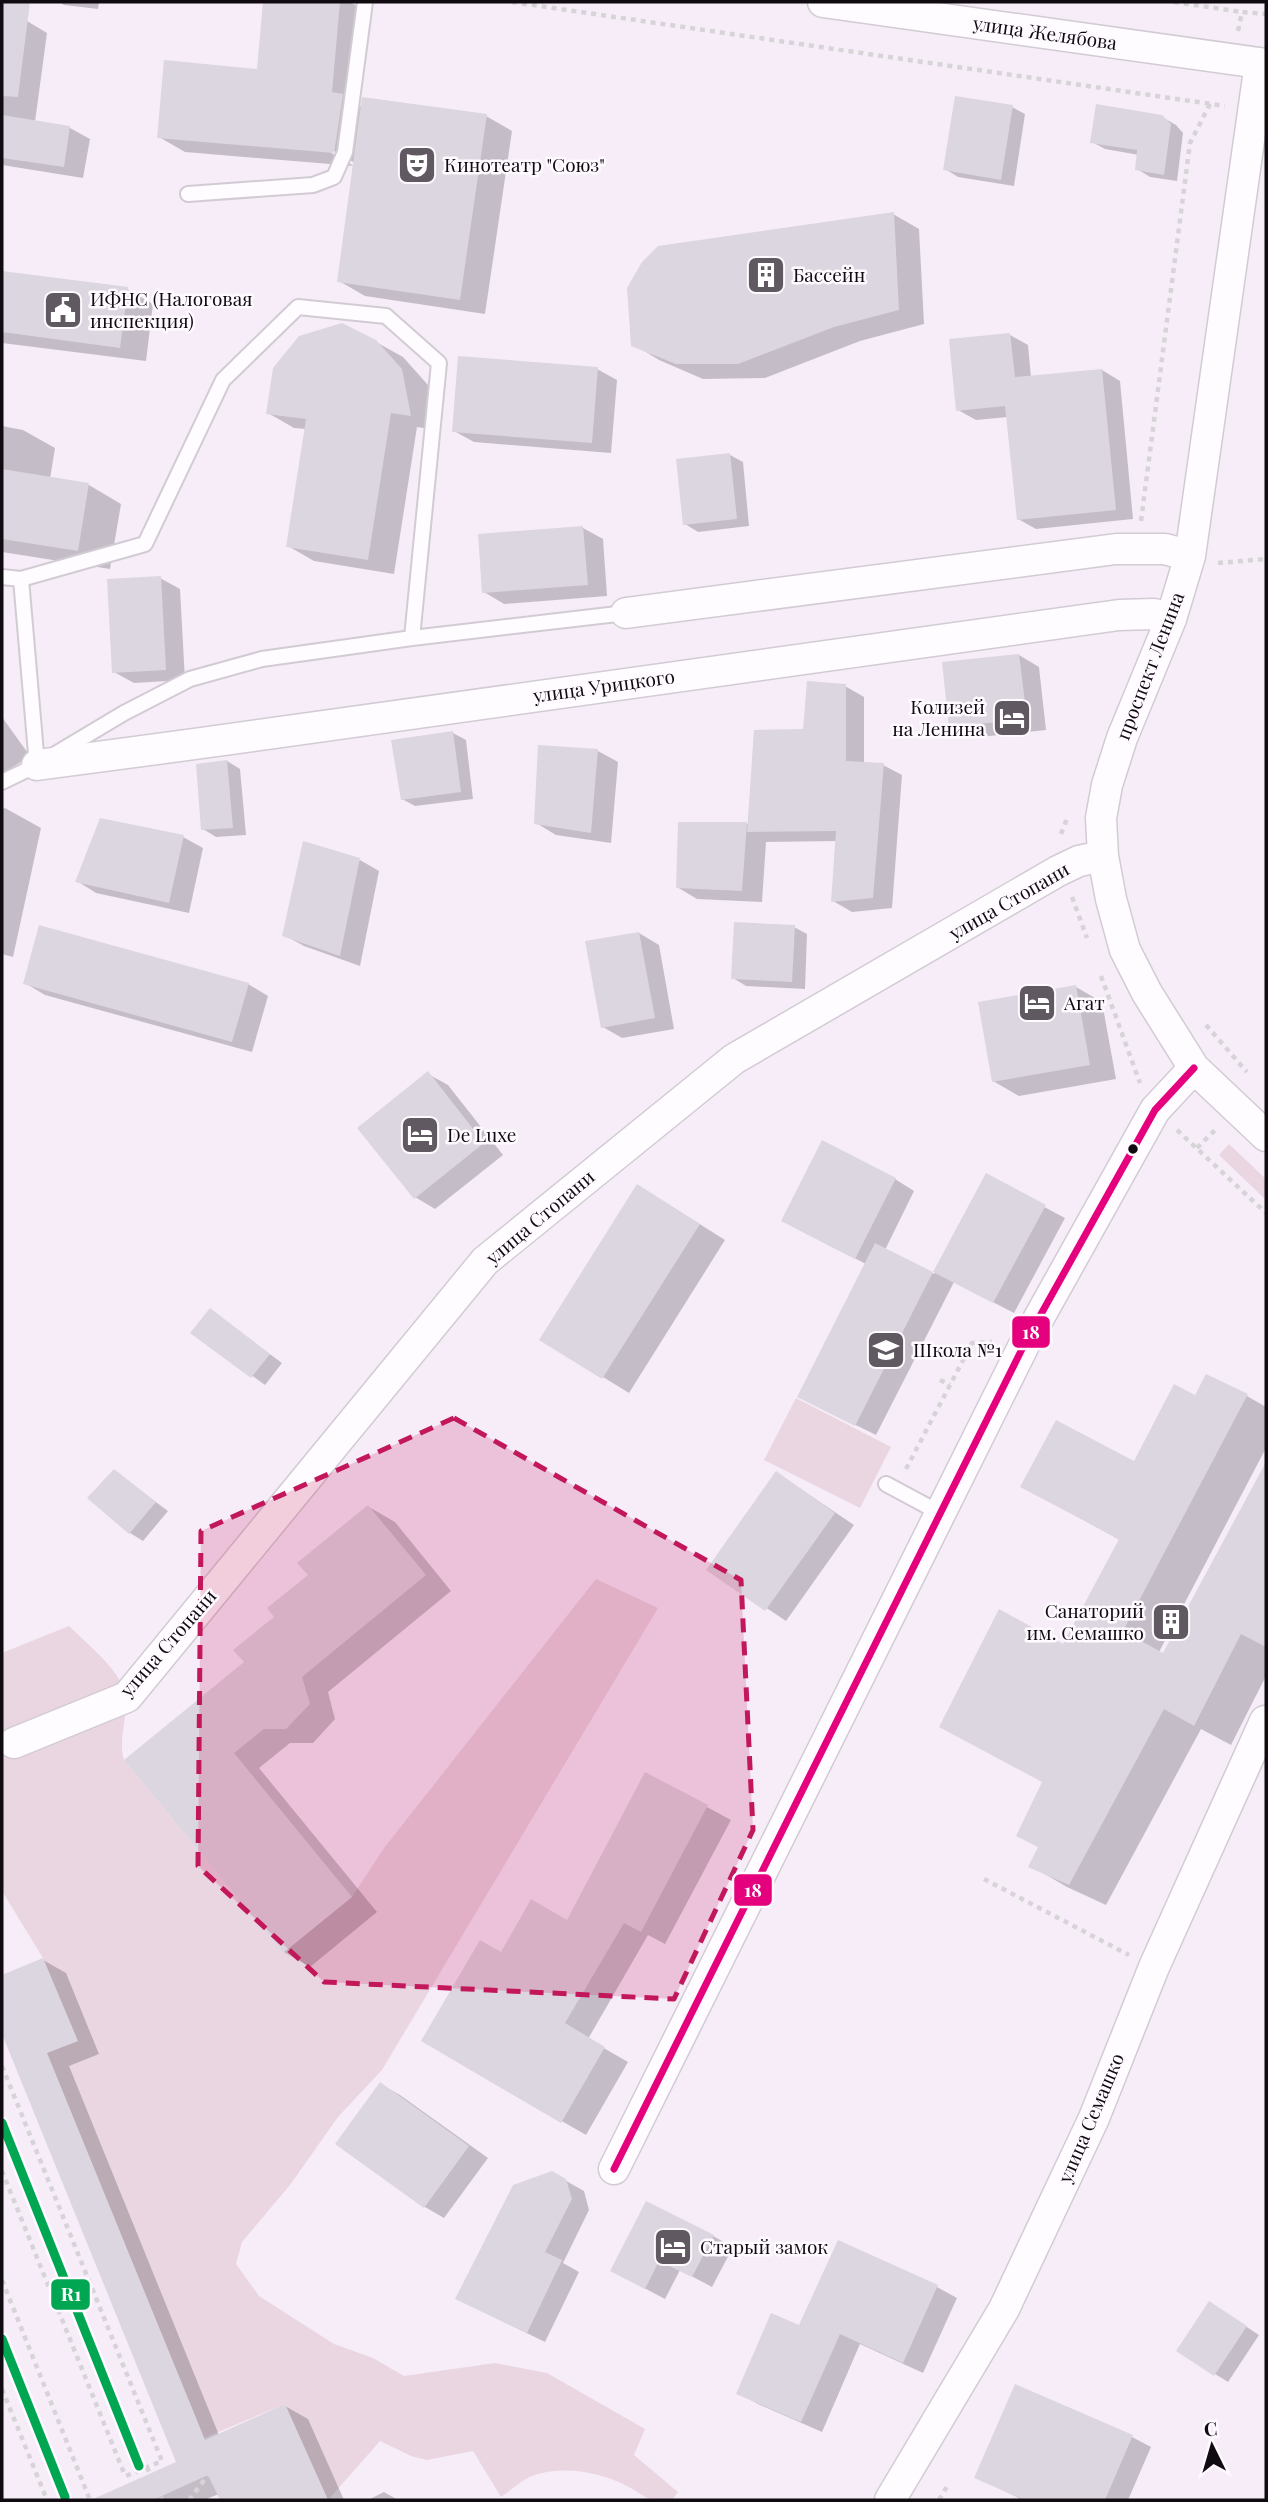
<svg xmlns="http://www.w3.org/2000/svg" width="1268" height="2502" viewBox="0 0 1268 2502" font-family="'Playfair Display',serif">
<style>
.green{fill:#ead6e1}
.shadow{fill:#0003}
.building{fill:#dcd6e0}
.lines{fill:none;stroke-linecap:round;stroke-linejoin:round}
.service-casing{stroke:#d2cbd4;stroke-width:18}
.minor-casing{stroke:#d2cbd4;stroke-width:33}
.path{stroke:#d7d4d7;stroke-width:4.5;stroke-dasharray:5 5;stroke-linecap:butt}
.service{stroke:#fefcfe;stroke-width:14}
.minor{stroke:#fefcfe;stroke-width:30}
.bus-1-casing{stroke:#fefaff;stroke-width:12}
.bus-1{stroke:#e5007d;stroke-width:7}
.rail-1-casing{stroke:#fefaff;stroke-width:14}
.rail-1{stroke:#00a651;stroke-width:9}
.marked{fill:#c2185b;fill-opacity:0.2;stroke:#c2185b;stroke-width:5;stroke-dasharray:14 9;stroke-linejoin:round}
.bus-dot{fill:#100a11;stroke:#fefaff;stroke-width:2.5}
.labels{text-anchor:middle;stroke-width:5;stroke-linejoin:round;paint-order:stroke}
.street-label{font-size:19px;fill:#100a11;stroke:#fefaff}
.poi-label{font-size:19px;fill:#100a11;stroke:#fefaff;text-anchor:start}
.line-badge{stroke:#fefaff;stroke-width:2.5}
.badge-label{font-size:19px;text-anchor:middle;font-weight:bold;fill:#fff}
</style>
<rect width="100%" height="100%" fill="#f6edf9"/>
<path class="green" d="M1229 1144 1266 1179V1200L1219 1155Z
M796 1398 891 1447 860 1508 764 1460Z
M596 1579 658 1608 382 2070 338 2117 290 2185 242 2242 236 2264 259 2296 334 2344 373 2358 404 2376 495 2363 547 2373 645 2429 634 2455 678 2492 672 2500C644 2500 650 2499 627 2486 599 2472 563 2465 532 2476 522 2480 511 2490 501 2497L473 2451 427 2460 411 2456 380 2441 328 2500 285 2404 204 2438 47 2053 77 2041 43 1958 2 1891V1653L69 1626C87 1644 126 1674 126 1700 127 1720 118 1740 124 1760L283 1953 352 1897 384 1848Z"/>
<path class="shadow" d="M59 2H99L98 9 64 5Z
M265 2H350L366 11 358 105 362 107 486 116 512 131 485 314 365 296 339 281 355 163 327 147 326 150 354 166 185 152 159 137 259 70Z
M2 17 27 21 47 33 35 122 70 128 90 139 83 178 2 165Z
M1012 107 1025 114 1014 186 958 177 945 169Z
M1162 117 1176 125 1183 133 1177 181 1150 177 1137 169 1139 155 1105 149 1092 142Z
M893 214 919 229 924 324 860 341 765 378 703 379 659 360 633 344Z
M2 273 127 289 153 304 146 361 2 343Z
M1010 335 1028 345 1031 377 1102 370 1120 381 1133 519 1036 529 1018 519 1008 417 976 420 958 410Z
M376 342 403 357 428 385 436 430 417 427 394 574 314 561 288 546 306 429 294 428 268 413Z
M597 369 617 380 611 453 474 442 454 431Z
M2 426 23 430 55 448 50 479 89 485 121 504 110 569 2 552Z
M730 455 743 462 749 526 698 532 685 524Z
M583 528 603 539 607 596 504 604 484 592Z
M160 578 180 589 185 680 134 683 114 672Z
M1019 655 1039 667 1046 730 970 738 951 726Z
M845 686 864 697V764L883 765 902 775 892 908 852 912 833 901 837 841 766 842 762 902 697 899 677 887 747 824 749 825 804 730Z
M2 717 30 756 2 774Z
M453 733 466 740 473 799 415 806 402 799Z
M540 747 598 751 618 762 611 843 556 835 536 823Z
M227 761 240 769 246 835 216 837 203 829Z
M5 808 41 828 13 957 2 954V809Z
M183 837 203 848 189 913 96 893 77 881Z
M360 860 379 871 360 966 304 946 284 935Z
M794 927 807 934 805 989 746 986 733 978Z
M639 933 659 945 674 1029 622 1038 603 1027Z
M25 983 248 984 268 996 252 1052 45 995Z
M1076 987 1102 1002 1116 1079 1019 1096 993 1081Z
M428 1074 448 1085 503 1155 435 1209 415 1197Z
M986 1176 1065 1218 1014 1313 954 1282 876 1435 819 1407 866 1264 803 1232 895 1179 914 1191 885 1250 934 1274Z
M663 1201 725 1240 629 1393 541 1339Z
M210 1310 282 1363 265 1385 193 1332Z
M1247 1396 1266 1407V1448L1159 1652 1164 1655 1266 1466V1676L1231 1745 1201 1729 1106 1905 1067 1887 1031 1866 1040 1848 1044 1783 1064 1647 1120 1540 1023 1487 1135 1464 1196 1397Z
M114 1471 168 1511 143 1541 130 1533Z
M777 1473 854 1525 786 1621 709 1570Z
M369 1507 395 1522 451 1591 328 1692 335 1719 313 1743H290L259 1768 377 1912 310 1967 284 1952 126 1761 246 1662 276 1617Z
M707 1807 731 1820 665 1944 648 1935 588 2039 628 2062 586 2135 423 2041 501 1954 568 1922Z
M43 1960 66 1973 99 2054 69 2066 219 2435 285 2406 308 2419 344 2500H222L219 2494 204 2500H126L121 2489 178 2463 2 2030V1977Z
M380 2084 400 2095 488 2158 444 2218 425 2207Z
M552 2173 584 2191 589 2210 563 2263 579 2272 545 2342 475 2308Z
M713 2236 733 2247 712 2287 680 2270 665 2299 612 2271Z
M839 2242 937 2287 957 2298 923 2373 860 2344 822 2432 758 2404 738 2393 800 2327Z
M1222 2311 1259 2335 1228 2382 1178 2351Z
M1132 2437 1151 2447 1128 2500H1023L977 2478Z
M384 2492 398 2500H368Z"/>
<path class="building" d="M2 2H30L18 97 2 96Z
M263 2H340L332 92 343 94 334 153 157 138 164 60 257 69Z
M955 96 1013 105 1001 180 943 170Z
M362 97 487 114 460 300 337 282Z
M1096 104 1162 115 1171 124 1164 175 1135 170 1137 150 1090 143Z
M2 115 70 126 64 167 2 158Z
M894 212 899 310 834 327 738 364H676L631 346 627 288 642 262 658 246Z
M2 271 128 287 120 348 2 332Z
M342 323 376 340 402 369 411 416 391 413 368 560 286 547 306 419 266 414 273 368 299 336Z
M1010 333 1015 377 1102 369 1116 510 1017 520 1005 406 956 411 949 339Z
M458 356 598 367 592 443 452 432Z
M730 453 737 519 683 525 676 459Z
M2 469 89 483 78 551 2 539Z
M583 526 588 585 482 593 478 534Z
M161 576 166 670 112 673 107 579Z
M1019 654 1027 719 949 727 942 662Z
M807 681 846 684V761L884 763 873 898 831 902 836 831 747 832 754 730 803 729Z
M453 731 461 792 401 800 391 740Z
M538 745 598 749 591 833 534 824Z
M227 760 233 828 201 830 196 764Z
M100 818 184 835 169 903 75 882Z
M678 822H747L742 891 676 888Z
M303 841 360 858 340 956 282 936Z
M734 922 795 925 792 982 731 979Z
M39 925 249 983 232 1042 23 984Z
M639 932 655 1018 601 1028 585 941Z
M1076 985 1090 1065 992 1082 978 1002Z
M428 1071 484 1143 414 1199 357 1128Z
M822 1140 896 1178 855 1259 781 1221Z
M986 1173 1046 1205 993 1303 933 1272Z
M637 1184 700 1224 602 1379 539 1340Z
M875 1243 933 1272 855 1426 797 1397Z
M210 1308 270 1354 251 1378 190 1333Z
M1206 1374 1248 1394 1123 1631 1163 1653 1266 1462V1647L1241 1634 1194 1726 1164 1709 1069 1885 1028 1867 1038 1847 1016 1836 1042 1782 939 1727 999 1609 1063 1644 1119 1539 1020 1487 1056 1420 1134 1461 1174 1384 1195 1395Z
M114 1469 156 1502 129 1534 87 1498Z
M776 1471 835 1513 765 1611 706 1570Z
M368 1505 426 1575 302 1677 310 1704 286 1729H264L234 1753 352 1897 283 1953 124 1760 244 1662 233 1650 274 1617 267 1608 308 1575 297 1563Z
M645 1772 708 1805 641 1932 624 1923 565 2023 605 2047 561 2123 421 2041 480 1940 501 1952 531 1899 567 1920Z
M43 1958 78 2041 47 2053 205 2440 285 2404 328 2500H220L208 2475 153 2500H91L176 2462 2 2034V1975Z
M380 2082 469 2146 424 2208 335 2144Z
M552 2171 566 2179 572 2199 545 2252 562 2260 527 2333 455 2299 513 2185Z
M646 2201 714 2235 692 2277 659 2261 645 2289 610 2271Z
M838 2240 938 2285 903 2363 840 2334 801 2422 736 2394 771 2313 799 2325Z
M1209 2301 1247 2326 1214 2376 1176 2351Z
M1015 2384 1133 2435 1105 2500H1025L974 2478Z"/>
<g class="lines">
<g class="service-casing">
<path id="service" d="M188 194 313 185 334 177 345 152 365 2
M2 577 21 579 37 765
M21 579 145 544 223 380 298 307 386 316 439 363 412 638
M2 782 37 765 124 713 190 679 262 659 412 638 626 613
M886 1484 940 1513"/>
</g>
<g class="minor-casing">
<path id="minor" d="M823 2 1266 64
M1260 63 1190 556 1171 619 1122 738 1107 785 1101 818 1103 856 1111 899 1125 950 1147 993 1194 1068 1266 1136
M626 613 1116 549H1165L1190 556
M37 765C398 718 758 664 1119 615L1154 614 1171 619
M14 1743 127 1697 485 1261 734 1059 1058 871 1079 861 1103 856
M614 2169 1026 1341 1155 1110 1194 1068
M890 2500 1004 2309 1094 2118 1154 1967 1265 1721"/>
</g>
<path class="path" d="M512 2 1225 106
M1174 2 1242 12
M1238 31 1242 12 1266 14
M1141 521 1190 143 1210 104
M1218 563 1266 559
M1061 834 1068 816
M1072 897 1087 938
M1101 976 1140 1083
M1206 1025 1247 1072
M1177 1130 1266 1213
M1197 1148 1216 1129
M940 1380 950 1385
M906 1469 972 1343 992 1342
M984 1879 1129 1955
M2 2066 162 2461 126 2476 124 2473 2 2171
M2 2280 90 2500
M2 2389 47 2500
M147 2467 150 2474
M161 2497 162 2500
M189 2500 208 2475
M939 2500 949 2483"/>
<use href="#service" class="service"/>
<use href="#minor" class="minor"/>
<g class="bus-1-casing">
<path id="bus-1" d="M614 2169 1026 1341 1155 1110 1194 1068"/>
</g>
<use href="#bus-1" class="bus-1"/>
<g class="rail-1-casing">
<path id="rail-1" d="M2 2123 139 2466
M2 2339 65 2497"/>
</g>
<use href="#rail-1" class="rail-1"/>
</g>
<path class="marked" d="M454 1418 741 1580 753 1830 674 1999 324 1982 198 1866 201 1531Z"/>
<defs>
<g id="theatre-square" transform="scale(2.0125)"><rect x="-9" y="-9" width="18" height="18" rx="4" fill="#605962" stroke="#fefaff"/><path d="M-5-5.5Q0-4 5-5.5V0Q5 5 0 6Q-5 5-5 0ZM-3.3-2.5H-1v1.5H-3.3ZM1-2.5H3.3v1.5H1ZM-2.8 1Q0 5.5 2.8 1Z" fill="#fff"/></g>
<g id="building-square" transform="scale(2.0125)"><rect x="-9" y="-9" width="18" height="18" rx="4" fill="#605962" stroke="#fefaff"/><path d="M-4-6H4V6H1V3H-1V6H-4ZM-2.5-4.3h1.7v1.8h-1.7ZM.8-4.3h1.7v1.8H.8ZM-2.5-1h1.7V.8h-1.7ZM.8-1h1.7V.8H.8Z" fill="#fff"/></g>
<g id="civic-square" transform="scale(2.0125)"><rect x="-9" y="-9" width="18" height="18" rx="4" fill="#605962" stroke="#fefaff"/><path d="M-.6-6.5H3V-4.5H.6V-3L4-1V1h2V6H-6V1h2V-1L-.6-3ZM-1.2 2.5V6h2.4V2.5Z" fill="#fff"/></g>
<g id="hotel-square" transform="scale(2.0125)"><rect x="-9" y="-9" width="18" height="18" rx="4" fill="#605962" stroke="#fefaff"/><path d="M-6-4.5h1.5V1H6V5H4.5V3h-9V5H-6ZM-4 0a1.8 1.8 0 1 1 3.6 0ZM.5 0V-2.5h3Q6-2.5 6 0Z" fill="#fff"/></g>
<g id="school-square" transform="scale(2.0125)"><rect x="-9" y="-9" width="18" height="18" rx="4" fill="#605962" stroke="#fefaff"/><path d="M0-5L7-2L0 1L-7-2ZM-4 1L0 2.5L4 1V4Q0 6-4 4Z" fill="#fff"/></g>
</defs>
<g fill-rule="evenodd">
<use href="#theatre-square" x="417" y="165"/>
<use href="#building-square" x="766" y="275"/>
<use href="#civic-square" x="63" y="310"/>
<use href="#hotel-square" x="1012" y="718"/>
<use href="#hotel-square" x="1037" y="1003"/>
<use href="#hotel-square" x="420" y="1135"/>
<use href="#school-square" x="886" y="1350"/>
<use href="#building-square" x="1171" y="1622"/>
<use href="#hotel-square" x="673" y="2247"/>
</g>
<circle class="bus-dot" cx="1133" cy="1149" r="6"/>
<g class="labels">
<g class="street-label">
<text transform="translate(1045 33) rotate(8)" y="7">улица Желябова</text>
<text transform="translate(1150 666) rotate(-69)" y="7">проспект Ленина</text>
<text transform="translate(604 686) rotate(-8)" y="7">улица Урицкого</text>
<text transform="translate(1009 901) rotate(-30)" y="7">улица Стопани</text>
<text transform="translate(540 1217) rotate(-40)" y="7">улица Стопани</text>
<text transform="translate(168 1643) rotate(-49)" y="7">улица Стопани</text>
<text transform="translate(1091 2118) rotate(-67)" y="7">улица Семашко</text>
</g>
<g class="poi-label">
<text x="444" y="172">Кинотеатр "Союз"</text>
<text x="793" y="282">Бассейн</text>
<text x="90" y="306">ИФНС (Налоговая<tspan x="90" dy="22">инспекция)</tspan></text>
<text x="985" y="714" text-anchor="end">Колизей<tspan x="985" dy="22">на Ленина</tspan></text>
<text x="1064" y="1010">Агат</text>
<text x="447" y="1142">De Luxe</text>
<text x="913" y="1357">Школа №1</text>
<text x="1144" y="1618" text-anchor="end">Санаторий<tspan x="1144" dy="22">им. Семашко</tspan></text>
<text x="700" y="2254">Старый замок</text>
</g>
</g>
<g class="line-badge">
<rect x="1011" y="1315" width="40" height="34" rx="7" fill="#e5007d"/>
<rect x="733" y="1873" width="40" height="34" rx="7" fill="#e5007d"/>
<rect x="50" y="2278" width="41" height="33" rx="7" fill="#00a651"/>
</g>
<g class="badge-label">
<text x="1031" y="1339">18</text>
<text x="753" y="1897">18</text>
<text x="71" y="2301">R1</text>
</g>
<rect width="1268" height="2502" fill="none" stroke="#100a11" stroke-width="7"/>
<g transform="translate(1212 2446) rotate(355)" stroke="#fefaff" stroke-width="5" paint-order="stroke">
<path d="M0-5L12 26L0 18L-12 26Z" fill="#100a11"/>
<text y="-10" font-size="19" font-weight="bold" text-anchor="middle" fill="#100a11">С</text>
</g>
</svg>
